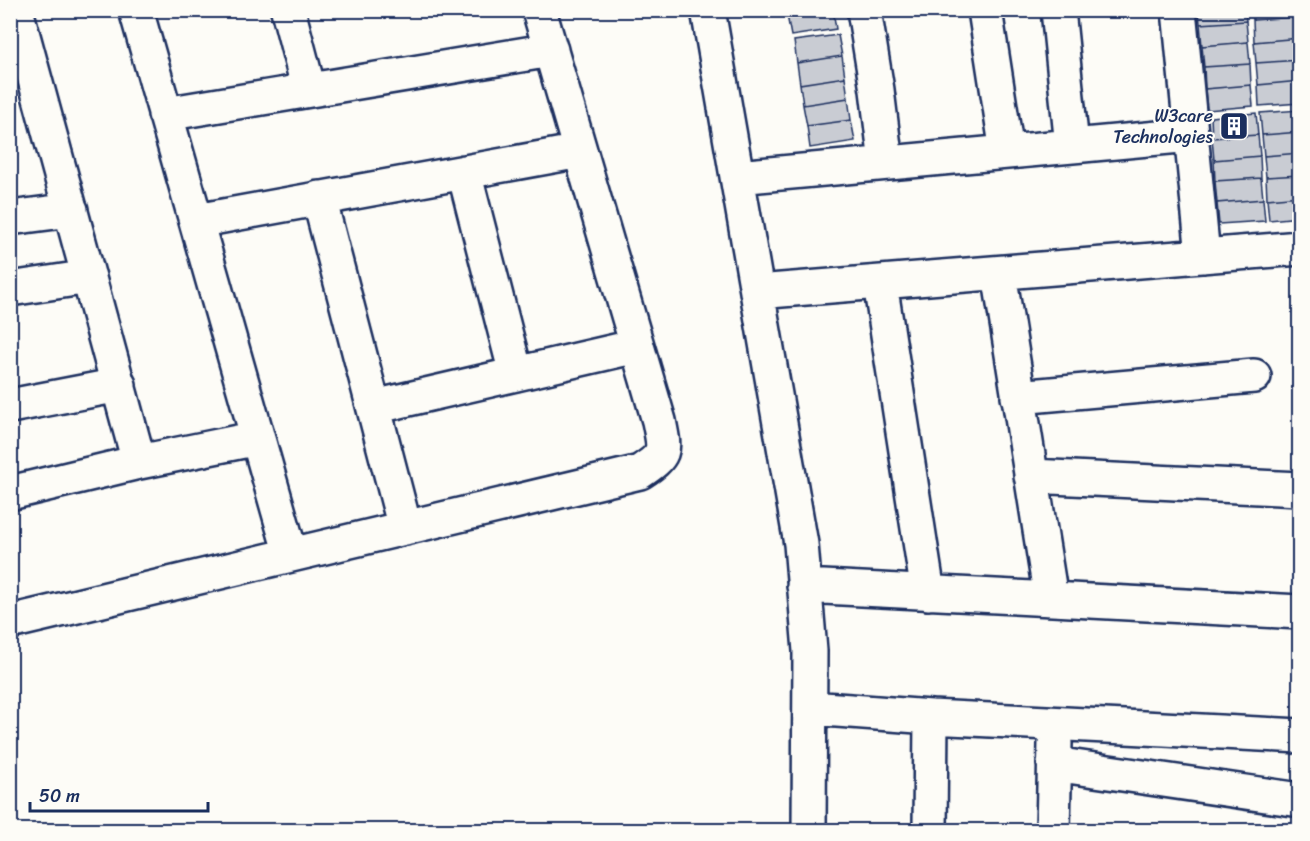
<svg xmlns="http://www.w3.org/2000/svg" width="1310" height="841" viewBox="0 0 1310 841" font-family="Sriracha,sans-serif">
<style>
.building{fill:#c9ccd3;stroke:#1b2f5e;stroke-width:1.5}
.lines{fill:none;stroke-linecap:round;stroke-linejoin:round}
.minor-casing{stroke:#1b2f5e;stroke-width:38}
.minor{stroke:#fdfcf7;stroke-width:33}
.labels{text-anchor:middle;stroke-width:4.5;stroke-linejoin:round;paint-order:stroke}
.poi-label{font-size:18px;fill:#1b2f5e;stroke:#fdfcf7;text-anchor:end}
</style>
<rect width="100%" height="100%" fill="#fdfcf7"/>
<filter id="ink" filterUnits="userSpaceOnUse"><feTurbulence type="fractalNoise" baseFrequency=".0167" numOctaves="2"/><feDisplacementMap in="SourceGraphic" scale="12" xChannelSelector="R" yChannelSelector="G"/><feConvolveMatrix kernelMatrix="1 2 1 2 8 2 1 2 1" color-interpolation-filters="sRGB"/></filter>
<g filter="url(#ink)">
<path class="building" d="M787 10H815L787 15Z
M815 10H833L836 29 791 36 787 15Z
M1199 10H1245L1246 21 1200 24Z
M1252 10H1298L1299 17 1253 20Z
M1299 17 1300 38 1254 42 1253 20Z
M1246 21 1248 42 1202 46 1200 24Z
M838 35 842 56 797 63 794 41Z
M1300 38V60L1256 63 1254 42Z
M1248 42 1250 64 1204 67 1202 46Z
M842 56 845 77 800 84 797 63Z
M1300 60V81L1258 85 1256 63Z
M1250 64 1251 85 1205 89 1204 67Z
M845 77 848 98 803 105 800 84Z
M1300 81V103L1259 106 1258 85Z
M1251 85 1253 106 1207 110 1205 89Z
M848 98 851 120 807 126 803 105Z
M1300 110V132L1262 135 1260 113Z
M1256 113 1258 135 1212 138 1211 117Z
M851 120 855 141 810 148 807 126Z
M1300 132V153L1264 156 1262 135Z
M1258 135 1260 156 1214 160 1212 138Z
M1300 153V175L1266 177 1264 156Z
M1260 156 1261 178 1215 181 1214 160Z
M1300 175V196L1267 199 1266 177Z
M1261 178 1263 199 1217 203 1215 181Z
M1300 196V217L1269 220 1267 199Z
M1263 199 1265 221 1219 224 1217 203Z"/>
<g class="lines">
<g class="minor-casing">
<path id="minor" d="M16 10 139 462 258 438
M136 10 291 555
M288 10 309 90
M708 10 801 544 810 651 809 830
M864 10 877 90 886 163
M985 10 1007 152
M1058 10 1072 146
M1179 10 1203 256
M165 114 551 50
M464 172 516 374
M737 177 1191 135
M319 198 405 528
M10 218 71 210
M196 221 580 151
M999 273 1051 599
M880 283 928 593
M10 289 89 277
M757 292 1300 248
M1018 397 1254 376
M10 406 119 385
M374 407 637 346
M1031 476 1300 489
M10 493 139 462
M804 586 1300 612
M10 622 640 472C667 454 665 451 659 421L539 10
M810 708 931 717 930 830
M931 717 1300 736
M1054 764 1300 800
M1053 830 1055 743"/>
</g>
<use href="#minor" class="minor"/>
</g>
</g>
<defs>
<g id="building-square" transform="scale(1.5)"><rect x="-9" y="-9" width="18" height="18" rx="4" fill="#1b2f5e" stroke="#fdfcf7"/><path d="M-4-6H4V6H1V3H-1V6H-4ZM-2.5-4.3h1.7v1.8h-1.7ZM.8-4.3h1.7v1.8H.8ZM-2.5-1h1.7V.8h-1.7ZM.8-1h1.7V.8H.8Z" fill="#fff"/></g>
</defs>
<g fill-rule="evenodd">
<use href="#building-square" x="1234" y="126"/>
</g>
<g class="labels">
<g class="poi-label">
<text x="1213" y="122">W3care<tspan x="1213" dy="21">Technologies</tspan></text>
</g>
</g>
<rect width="1310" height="841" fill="none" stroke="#fdfcf7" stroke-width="36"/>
<rect x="18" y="18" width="1274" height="805" fill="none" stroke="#1b2f5e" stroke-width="2" filter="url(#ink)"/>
<path d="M30 802v9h178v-9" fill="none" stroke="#1b2f5e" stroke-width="3"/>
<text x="39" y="802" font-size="18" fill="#1b2f5e" stroke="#fdfcf7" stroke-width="4.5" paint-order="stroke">50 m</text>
</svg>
